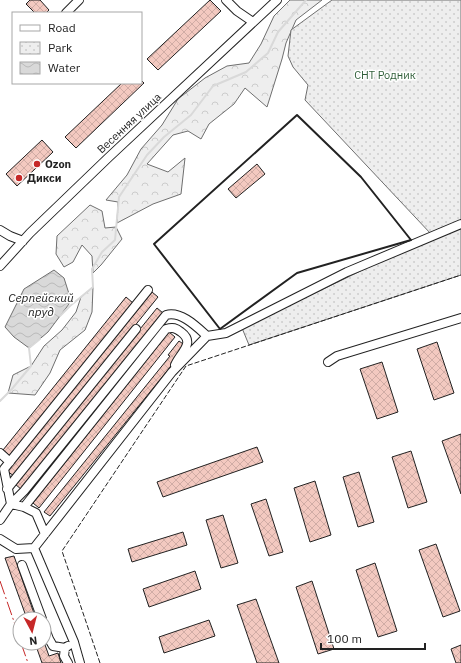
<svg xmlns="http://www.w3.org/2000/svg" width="461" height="663" viewBox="0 0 461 663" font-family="'IBM Plex Sans',sans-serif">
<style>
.forest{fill:url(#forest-crowns);stroke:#6f6f6f}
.park{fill:url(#park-dots);stroke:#6f6f6f}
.water{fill:url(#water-waves);stroke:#6f6f6f}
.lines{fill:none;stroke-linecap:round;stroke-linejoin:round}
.stream{stroke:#d9d9d9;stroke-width:2}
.building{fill:url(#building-cross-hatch);stroke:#222}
.minor-casing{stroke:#222;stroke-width:10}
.minor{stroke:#fff;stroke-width:8}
.fence{stroke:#222;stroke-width:1;stroke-dasharray:5 2;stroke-linecap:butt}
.wall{stroke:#222;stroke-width:2}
.power{stroke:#c62828;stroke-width:1;stroke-dasharray:14 3 2 3;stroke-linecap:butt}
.poi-dot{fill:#c62828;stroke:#fff;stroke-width:1.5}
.labels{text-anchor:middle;stroke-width:3;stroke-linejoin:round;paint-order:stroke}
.park-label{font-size:11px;fill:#2f5e38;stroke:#fff}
.street-label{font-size:11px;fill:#222;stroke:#fff}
.poi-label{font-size:11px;font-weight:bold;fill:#222;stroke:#fff;text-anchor:start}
.water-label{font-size:12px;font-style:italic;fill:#222;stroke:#fff}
</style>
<defs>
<pattern id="forest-crowns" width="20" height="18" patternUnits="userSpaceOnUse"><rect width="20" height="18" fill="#eee"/><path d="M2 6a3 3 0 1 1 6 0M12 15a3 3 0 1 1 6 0" fill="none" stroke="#ccc"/></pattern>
<pattern id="park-dots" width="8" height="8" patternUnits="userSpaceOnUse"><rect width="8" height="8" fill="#eee"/><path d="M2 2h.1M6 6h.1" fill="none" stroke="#ccc" stroke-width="1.8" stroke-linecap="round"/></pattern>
<pattern id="water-waves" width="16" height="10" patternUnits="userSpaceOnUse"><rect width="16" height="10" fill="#d9d9d9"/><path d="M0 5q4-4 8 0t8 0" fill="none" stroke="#bababa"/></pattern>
<pattern id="building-cross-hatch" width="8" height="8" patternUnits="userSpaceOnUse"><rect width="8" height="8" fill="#f3c9c0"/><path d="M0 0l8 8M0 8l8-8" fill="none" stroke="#d0aca5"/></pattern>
</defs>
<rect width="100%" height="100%" fill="#fff"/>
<path class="forest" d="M290 0H322L296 20 286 43 282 59 267 107 245 88 234 104 209 124 201 139 188 131 173 135 147 164 168 172 185 158 181 194 153 204 117 223 118 202 106 200 127 175 141 149 162 125 178 99 205 78 227 66 249 63 261 44 274 16Z
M90 205 102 211 105 228 116 227 122 239 101 265 93 273 92 256 82 245 73 262 64 267 56 254 57 236Z
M93 287 92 312 85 330 60 350 50 373 35 395 8 393 13 375 31 366 44 346 62 330 76 312 81 297Z"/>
<path class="park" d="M332 0H461V220L431 234 305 100 308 85 293 67 288 56 291 30Z
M461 226V275L249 345 242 328 398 253Z"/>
<path class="water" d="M54 270 64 278 70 297 69 304 48 332 29 348 14 337 5 327 24 289Z"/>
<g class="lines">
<path class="stream" d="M60 316 70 306 93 287 92 269 102 252 115 240 119 197 147 155 164 137 191 115 213 86 246 72 268 53 278 32 306 0
M0 401 11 390 31 366 29 348 40 339"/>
</g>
<path class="building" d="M30 0H40L49 10 46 13H35L26 4Z
M210 0 221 11 158 70 147 59Z
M141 80 144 83 76 148 65 137 122 83H141Z
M42 140 53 152 17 186 6 174Z
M257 164 265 174 236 198 228 189Z
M152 292 158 297 14 476 7 471Z
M126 297 133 303 10 456 3 450Z
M157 308 163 313 22 490 15 484Z
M169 332 175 337 39 508 33 503Z
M179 341 186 346 175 361 50 516 44 512 170 356 168 355Z
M437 342 454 393 434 400 417 349Z
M382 362 398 412 377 419 360 369Z
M461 434V494L442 441Z
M257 447 263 462 163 497 157 482Z
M411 451 427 502 408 508 392 457Z
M359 472 374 522 358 527 343 477Z
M315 481 331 535 310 542 294 488Z
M266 499 283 552 269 556 251 504Z
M223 515 238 563 221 568 206 520Z
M183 532 187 545 132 562 128 549Z
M436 544 460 611 443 617 419 550Z
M14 556 36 619H27L5 558Z
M375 563 397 631 378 637 356 570Z
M195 571 201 589 149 607 143 589Z
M312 581 334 649 318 654 296 587Z
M256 599 279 663H257L237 605Z
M209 620 215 636 164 653 159 637Z
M44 642 49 656 58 653 61 663H42L35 643H44Z
M461 645V663H456L451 649Z"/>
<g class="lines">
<g class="minor-casing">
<path id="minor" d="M226 0 237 11 253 22
M66 13 79 0
M0 230 10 236 23 241
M0 266 30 233 109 157 277 0
M328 362 337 356 461 318
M0 453 10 462
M7 489 136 329
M24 507 166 329C173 327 176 328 181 332 196 343 180 353 175 365
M0 520 11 504 24 491 166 315C181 311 196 326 207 336
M45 534 36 513 24 507 11 504 4 469 148 290
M0 539 16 549 34 548 74 642 80 663
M34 548 172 372 207 336 226 333 347 272 461 224
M22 565 42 619
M44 626 49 639 53 646 65 648
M68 663 64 656 65 648 68 646"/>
</g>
<use href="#minor" class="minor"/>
<path class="fence" d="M100 663 62 551 186 366 461 275"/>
<path class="wall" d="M297 115 361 177 411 240 297 273 220 329 154 244Z"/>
<path class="power" d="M0 581 20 639
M21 643 28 663"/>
</g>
<g class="poi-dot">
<circle cx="37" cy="164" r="4"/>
<circle cx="19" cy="178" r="4"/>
</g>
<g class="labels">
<g class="park-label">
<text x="385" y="79">СНТ Родник</text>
</g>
<g class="street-label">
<text transform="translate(129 123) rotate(-43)" y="4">Весенняя улица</text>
</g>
<g class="poi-label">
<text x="45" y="168">Ozon</text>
<text x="27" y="182">Дикси</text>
</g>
<g class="water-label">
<text x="41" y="302">Серпейский<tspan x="41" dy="14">пруд</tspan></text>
</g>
</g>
<rect x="12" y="12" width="130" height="72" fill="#ffffff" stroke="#a7a7a7"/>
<rect x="20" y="25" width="20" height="6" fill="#ffffff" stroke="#a7a7a7"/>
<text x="48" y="32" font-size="12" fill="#222222">Road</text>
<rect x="20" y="42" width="20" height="12" fill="url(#park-dots)" stroke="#a7a7a7"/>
<text x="48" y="52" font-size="12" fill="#222222">Park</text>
<rect x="20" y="62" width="20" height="12" fill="url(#water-waves)" stroke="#a7a7a7"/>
<text x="48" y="72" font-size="12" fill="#222222">Water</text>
<g transform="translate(32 631) rotate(173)"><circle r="19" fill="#ffffff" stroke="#a7a7a7"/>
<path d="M0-3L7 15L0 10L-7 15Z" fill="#c62828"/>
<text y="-6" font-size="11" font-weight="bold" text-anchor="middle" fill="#222222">N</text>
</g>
<path d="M321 643v6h104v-6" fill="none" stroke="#222222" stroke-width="2"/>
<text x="327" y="643" font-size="12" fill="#222222" stroke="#ffffff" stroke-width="3" paint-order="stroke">100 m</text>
</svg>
